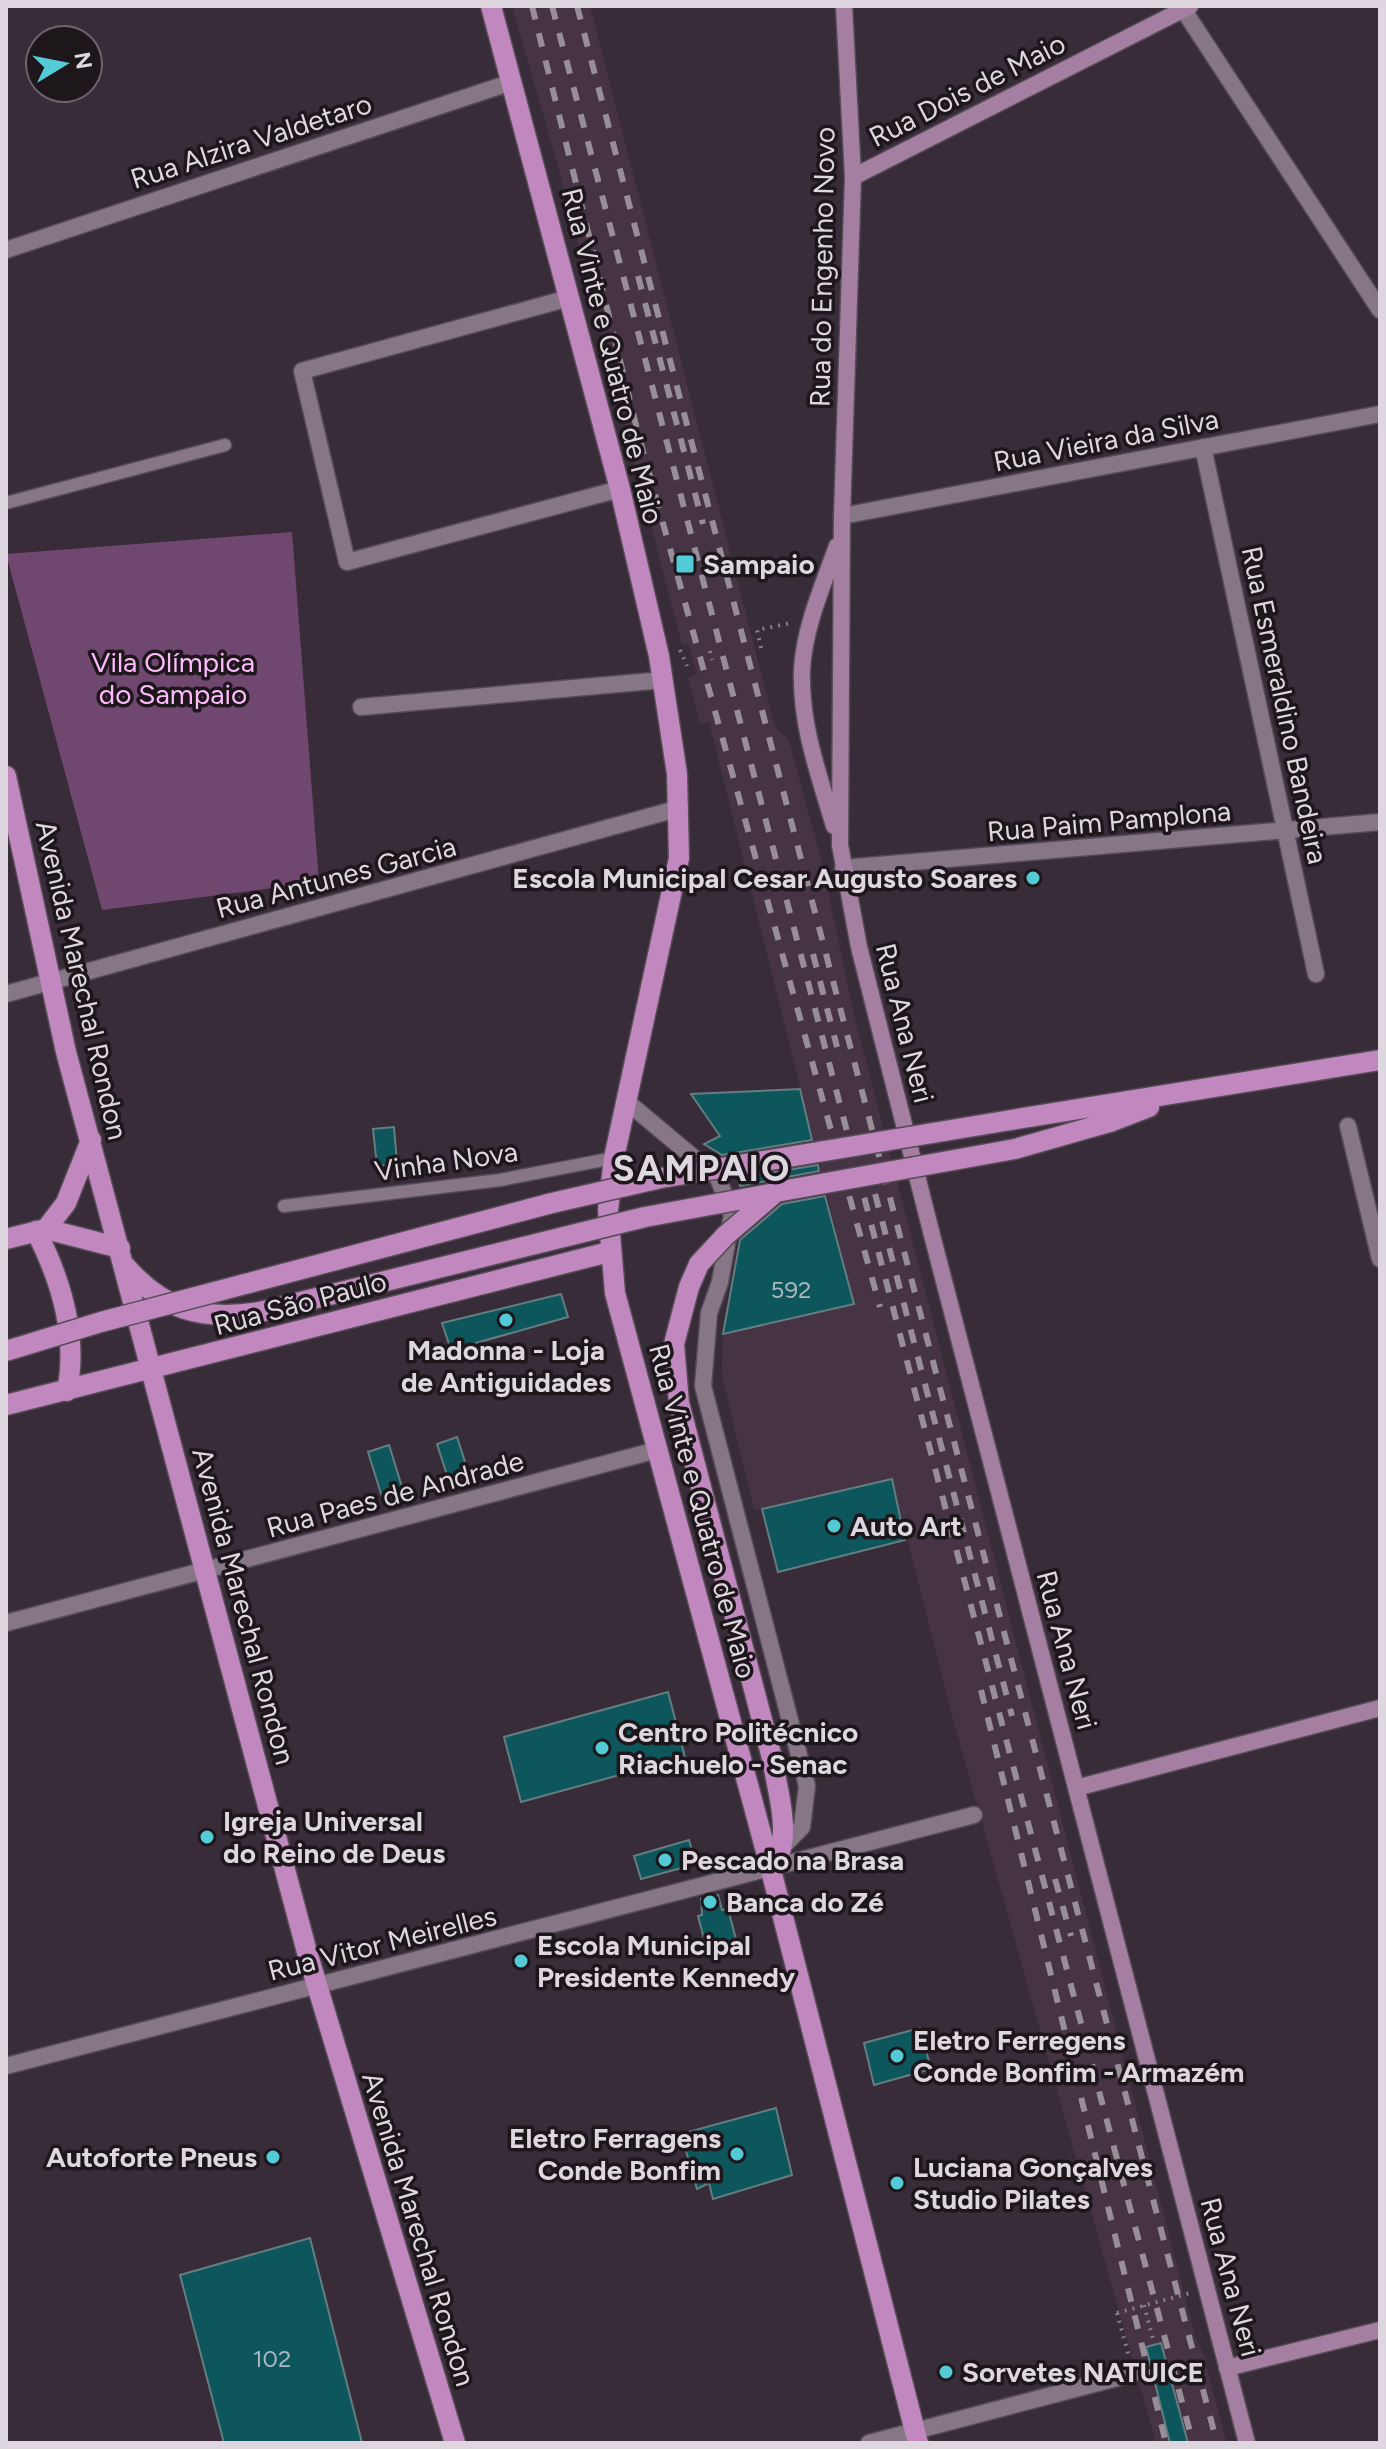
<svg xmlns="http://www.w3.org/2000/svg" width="1386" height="2449" viewBox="0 0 1386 2449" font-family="Figtree,sans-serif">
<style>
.built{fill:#463445}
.green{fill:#70476f}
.building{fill:#0c565c;stroke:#647d80;stroke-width:2}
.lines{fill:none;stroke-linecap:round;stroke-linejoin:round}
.lane-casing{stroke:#554b55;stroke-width:15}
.street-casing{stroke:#554b55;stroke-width:19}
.secondary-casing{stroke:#554b55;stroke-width:19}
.primary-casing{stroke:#554b55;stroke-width:23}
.path{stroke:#887e88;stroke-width:4;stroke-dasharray:2 6;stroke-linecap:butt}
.lane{stroke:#877786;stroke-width:12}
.street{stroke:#877786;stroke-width:16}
.secondary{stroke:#a47fa2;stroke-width:16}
.primary{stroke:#c188bf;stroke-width:20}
.rail{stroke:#988e98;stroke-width:6;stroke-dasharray:14 14;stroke-linecap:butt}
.primary-bridge-casing{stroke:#554b55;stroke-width:23;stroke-linecap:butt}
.path-bridge{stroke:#887e88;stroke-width:4;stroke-dasharray:2 6;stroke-linecap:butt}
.primary-bridge{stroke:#c188bf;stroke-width:20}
.poi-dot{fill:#52cbd7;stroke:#1d171c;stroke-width:3}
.labels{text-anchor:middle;stroke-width:7;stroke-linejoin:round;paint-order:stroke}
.number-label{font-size:24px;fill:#aab7be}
.street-label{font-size:28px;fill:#dfd7df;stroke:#1d171c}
.poi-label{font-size:28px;font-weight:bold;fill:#dfd7df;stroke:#1d171c;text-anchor:start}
.park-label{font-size:28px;fill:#febbfb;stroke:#1d171c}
.district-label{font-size:36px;font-weight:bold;letter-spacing:2px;fill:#dfd7df;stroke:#1d171c}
</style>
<rect width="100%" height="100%" fill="#392c39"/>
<path class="built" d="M512 6H590L775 727 789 740 822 863 854 1015 1196 2340 1201 2347 1227 2443H1156L952 1716 892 1479 754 1510 722 1376 723 1334 854 1303 709 722 700 724 688 677 697 673 688 644 682 645 558 166Z"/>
<path class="green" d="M292 532 319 882 102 910 6 554Z"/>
<path class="building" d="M800 1089 812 1140 722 1155 704 1144 720 1136 691 1094Z
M394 1127 397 1164 377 1166 373 1129Z
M818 1165 819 1171 740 1186 739 1178Z
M825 1196 854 1304 723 1334 740 1240 782 1204Z
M561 1294 568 1317 451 1350 442 1323Z
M457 1437 468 1471 448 1478 437 1444Z
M389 1445 403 1490 382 1497 368 1452Z
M892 1479 905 1540 778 1572 762 1509Z
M668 1692 685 1757 521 1802 504 1737Z
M689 1840 696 1864 641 1879 634 1856Z
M718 1895 722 1910 728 1909 737 1943 707 1950 698 1916 702 1915 701 1899Z
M920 2028 931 2069 874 2085 864 2043Z
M776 2108 792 2175 713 2199 709 2183 697 2189 681 2134Z
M310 2238 362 2443H224L180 2275Z
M1161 2343 1188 2443H1170L1146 2347Z"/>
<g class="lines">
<g class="lane-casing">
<path id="lane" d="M6 503 225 445
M284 1206 500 1180 614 1158"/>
</g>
<g class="street-casing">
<path id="street" d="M1181 6 1380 310
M6 250 512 82
M569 298 302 371 347 562 620 489
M1203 447 1316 974
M842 516 1380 414
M361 707 663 680
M843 868 1380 822
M6 994 680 808
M626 1101 718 1178 732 1215 720 1282 709 1313 703 1386 807 1786 802 1827 783 1846
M1348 1126 1380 1259
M6 1623 657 1450
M6 2066 974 1815
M869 2443 1132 2374"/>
</g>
<g class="secondary-casing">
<path id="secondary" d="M844 6 853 177 842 516 840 845 859 947 933 1239 1247 2443
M853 177 1190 6
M834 826C819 775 800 724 802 670 804 628 823 585 837 546
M1076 1788 1380 1708
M1227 2368 1380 2330"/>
</g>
<g class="primary-casing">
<path id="primary" d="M491 6 620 489 659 656 677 774 679 858 614 1158 608 1210 615 1293 771 1870 918 2443
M6 776 66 1052 307 1952 455 2443
M1011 1120 1380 1060
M1015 1149 1110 1122 1149 1107
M46 1229 66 1203 91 1140
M36 1231C61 1280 78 1337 67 1391
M6 1239 46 1229 120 1248
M125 1266C165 1311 202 1321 260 1312
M6 1405 609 1252
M771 1870C794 1840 778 1796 773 1762"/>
</g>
<path class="path" d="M761 648 757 630 791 623
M680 650 687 666
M710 651 712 660
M1144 2305 1153 2339
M1117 2313 1129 2357"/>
<use href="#lane" class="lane"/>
<use href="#street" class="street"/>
<use href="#secondary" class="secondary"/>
<use href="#primary" class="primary"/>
<path class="rail" d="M532 6 638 433 880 1307
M552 6C767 818 975 1632 1193 2443
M577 6 1217 2443
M638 276 703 524
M813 954 837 1047
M868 1167 1012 1716
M981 1690 1166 2443
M1055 1879 1071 1936"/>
<g class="primary-bridge-casing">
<path id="primary-bridge" d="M260 1312 645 1217 770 1194
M6 1351 101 1322 552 1203 661 1178 1011 1120
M773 1762 679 1403 674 1344 689 1287 699 1264 725 1236 776 1192 1015 1149"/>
</g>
<path class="path-bridge" d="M1117 2313 1190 2293"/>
<use href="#primary-bridge" class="primary-bridge"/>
</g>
<g class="poi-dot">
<rect x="675" y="554" width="20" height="20" rx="4"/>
<circle cx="1033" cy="878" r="8"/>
<circle cx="506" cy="1320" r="8"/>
<circle cx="834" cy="1526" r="8"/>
<circle cx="602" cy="1748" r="8"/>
<circle cx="207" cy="1837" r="8"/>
<circle cx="665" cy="1860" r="8"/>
<circle cx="710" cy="1902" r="8"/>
<circle cx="521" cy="1961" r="8"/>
<circle cx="897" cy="2056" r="8"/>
<circle cx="737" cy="2154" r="8"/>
<circle cx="273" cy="2157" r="8"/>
<circle cx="897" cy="2183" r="8"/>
<circle cx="946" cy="2372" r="8"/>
</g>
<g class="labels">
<g class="number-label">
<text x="791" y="1298">592</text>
<text x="272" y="2367">102</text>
</g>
<g class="street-label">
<text transform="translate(967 90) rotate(-27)" y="10">Rua Dois de Maio</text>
<text transform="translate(251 141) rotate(-18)" y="10">Rua Alzira Valdetaro</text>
<text transform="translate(822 267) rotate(-89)" y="10">Rua do Engenho Novo</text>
<text transform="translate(613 356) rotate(76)" y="10">Rua Vinte e Quatro de Maio</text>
<text transform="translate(1106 440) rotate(-11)" y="10">Rua Vieira da Silva</text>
<text transform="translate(1285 705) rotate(78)" y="10">Rua Esmeraldino Bandeira</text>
<text transform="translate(1109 821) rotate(-5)" y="10">Rua Paim Pamplona</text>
<text transform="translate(336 877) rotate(-15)" y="10">Rua Antunes Garcia</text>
<text transform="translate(82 980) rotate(77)" y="10">Avenida Marechal Rondon</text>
<text transform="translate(905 1023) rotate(76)" y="10">Rua Ana Neri</text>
<text transform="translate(446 1161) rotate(-8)" y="10">Vinha Nova</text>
<text transform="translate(300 1303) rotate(-15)" y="10">Rua São Paulo</text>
<text transform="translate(395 1494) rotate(-15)" y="10">Rua Paes de Andrade</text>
<text transform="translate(703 1511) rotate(75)" y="10">Rua Vinte e Quatro de Maio</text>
<text transform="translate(244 1606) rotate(75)" y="10">Avenida Marechal Rondon</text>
<text transform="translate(1067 1650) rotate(75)" y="10">Rua Ana Neri</text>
<text transform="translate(382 1943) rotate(-14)" y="10">Rua Vitor Meirelles</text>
<text transform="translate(419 2229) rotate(73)" y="10">Avenida Marechal Rondon</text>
<text transform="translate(1231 2277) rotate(75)" y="10">Rua Ana Neri</text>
</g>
<g class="poi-label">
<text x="703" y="574">Sampaio</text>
<text x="1017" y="888" text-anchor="end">Escola Municipal Cesar Augusto Soares</text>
<text x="506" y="1360" text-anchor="middle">Madonna - Loja<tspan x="506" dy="32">de Antiguidades</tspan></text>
<text x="850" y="1536">Auto Art</text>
<text x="618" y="1742">Centro Politécnico<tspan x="618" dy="32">Riachuelo - Senac</tspan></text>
<text x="223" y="1831">Igreja Universal<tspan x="223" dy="32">do Reino de Deus</tspan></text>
<text x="681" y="1870">Pescado na Brasa</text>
<text x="726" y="1912">Banca do Zé</text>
<text x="537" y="1955">Escola Municipal<tspan x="537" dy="32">Presidente Kennedy</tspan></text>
<text x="913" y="2050">Eletro Ferregens<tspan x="913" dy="32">Conde Bonfim - Armazém</tspan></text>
<text x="721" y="2148" text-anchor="end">Eletro Ferragens<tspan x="721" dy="32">Conde Bonfim</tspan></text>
<text x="257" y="2167" text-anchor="end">Autoforte Pneus</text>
<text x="913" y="2177">Luciana Gonçalves<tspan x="913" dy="32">Studio Pilates</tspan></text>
<text x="962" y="2382">Sorvetes NATUICE</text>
</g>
<g class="park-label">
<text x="173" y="672">Vila Olímpica<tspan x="173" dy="32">do Sampaio</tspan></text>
</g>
<g class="district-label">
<text x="702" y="1181">SAMPAIO</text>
</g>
</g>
<rect width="1386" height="2449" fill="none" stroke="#dfd7df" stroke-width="16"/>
<g transform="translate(64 64) rotate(80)"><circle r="38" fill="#1d171c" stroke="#6b646a" stroke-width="2"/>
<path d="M0-6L14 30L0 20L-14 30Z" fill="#52cbd7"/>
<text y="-12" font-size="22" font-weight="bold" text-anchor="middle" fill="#dfd7df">N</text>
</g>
</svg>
